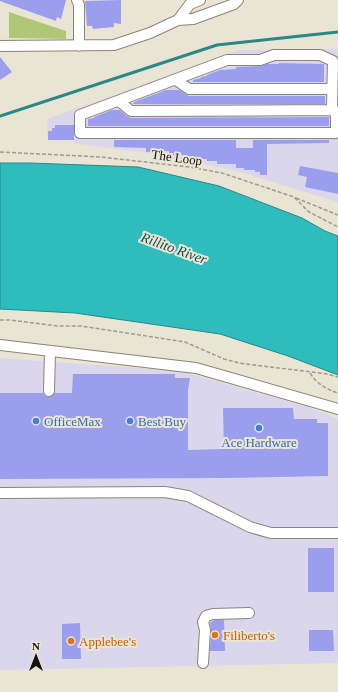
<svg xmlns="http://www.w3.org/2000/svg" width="338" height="692" viewBox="0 0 338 692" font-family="Georgia,serif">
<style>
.commercial{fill:#dad7ed}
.green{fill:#b1c778}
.water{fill:#2fbcbd;stroke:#278988}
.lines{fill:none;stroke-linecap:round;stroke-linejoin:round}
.stream{stroke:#278988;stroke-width:3}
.building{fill:#9a9eed}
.minor-casing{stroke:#8b8578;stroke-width:12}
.path{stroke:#a09c90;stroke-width:1.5;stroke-dasharray:4 2;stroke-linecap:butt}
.minor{stroke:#fff;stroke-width:10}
.shop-dot{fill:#3f7fe0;stroke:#eae4d5;stroke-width:1.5}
.food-dot{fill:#e8710a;stroke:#eae4d5;stroke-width:1.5}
.labels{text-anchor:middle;stroke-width:4;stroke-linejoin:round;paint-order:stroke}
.street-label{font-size:13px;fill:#15130e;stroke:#eae4d5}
.shop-label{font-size:13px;fill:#366cbe;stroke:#eae4d5;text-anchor:start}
.food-label{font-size:13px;fill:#c56008;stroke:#eae4d5;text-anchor:start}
.water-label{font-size:14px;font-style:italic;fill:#114c4c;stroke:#eae4d5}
</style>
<rect width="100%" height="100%" fill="#eae4d5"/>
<path class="commercial" d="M338 49V202L237 171 153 154 74 143V140H48L47 119 239 50Z
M0 358 180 371 311 408 338 419V663L0 670Z"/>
<path class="green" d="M9 12 66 31V39L9 38Z"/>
<path class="water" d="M0 163H30L138 167 219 186 302 218 325 231 338 236V375L288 356 220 334 75 313 0 309Z"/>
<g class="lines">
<path class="stream" d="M0 116 217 45 338 32"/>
</g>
<path class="building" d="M0 0H66L61 19 57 17 56 21 0 1Z
M121 0V24L114 23V27L93 29 92 26H87L85 1Z
M0 57 12 72 0 80Z
M279 63 324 64V82H193V80L201 78V77L207 76V75L220 70 236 69V67L260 66 267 64H279Z
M166 90H179L189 96H325V104H133L134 102Z
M112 110H120L127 116 131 118 329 117V126H88V119L94 118V117Z
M55 125H74V140H48V131H52V128H55Z
M114 140H236V148H253V140H329V143L267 144V175H260V172H255V170H244V168H236V164H217V161H207V159H197V157L185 158V155H173V153H169V151L146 152V148L114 147Z
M300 166 338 173V194L305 187 307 177 298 175Z
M73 374H175V378H190L188 390V450L224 449 223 408H293L294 419H317V423H328V476L225 478 0 479V393H43L45 396 49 397 52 396 55 393H72Z
M308 548H334V592H308Z
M214 620H224L225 651H210L211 630 210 623Z
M80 623 81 659H62V624Z
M309 630H333L334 651H309Z"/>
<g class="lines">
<g class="minor-casing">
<path id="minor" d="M77 0 79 5V46
M178 20 190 4 200 0
M0 46 114 45 150 33 178 20 193 19 234 4 238 0
M274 55H320L333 61 332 107 336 115V133H80V115L227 60H260Z
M176 80 189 89H332
M119 101 131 111 334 110
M0 345 196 368 338 409
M49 391 50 351
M0 493 165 492 188 496 250 527 271 533H338
M203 663 205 630 203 622 206 616 213 614 249 613"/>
</g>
<path class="path" d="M0 152 101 157 189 167 222 173 294 197 309 212 338 227
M296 198 338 215
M0 320H9L58 326H81L185 342 224 359 239 363 327 374 338 377
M310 373C317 384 326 389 338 393"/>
<use href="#minor" class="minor"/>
</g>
<g class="shop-dot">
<circle cx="36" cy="421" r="4"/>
<circle cx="130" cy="421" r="4"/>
<circle cx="259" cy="428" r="4"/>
</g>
<g class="food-dot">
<circle cx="215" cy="635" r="4"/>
<circle cx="71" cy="641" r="4"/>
</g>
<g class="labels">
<g class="street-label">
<text transform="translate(177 157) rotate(8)" y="5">The Loop</text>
</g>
<g class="shop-label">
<text x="44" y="426">OfficeMax</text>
<text x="138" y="426">Best Buy</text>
<text x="259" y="447" text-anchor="middle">Ace Hardware</text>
</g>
<g class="food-label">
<text x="223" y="640">Filiberto's</text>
<text x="79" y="646">Applebee's</text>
</g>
<g class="water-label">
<text transform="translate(174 248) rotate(20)" y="5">Rillito River</text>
</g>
</g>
<g transform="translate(36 656)" stroke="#eae4d5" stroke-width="3" paint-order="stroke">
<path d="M0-3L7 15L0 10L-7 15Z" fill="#15130e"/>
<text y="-6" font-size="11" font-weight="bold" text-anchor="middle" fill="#15130e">N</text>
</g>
</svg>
